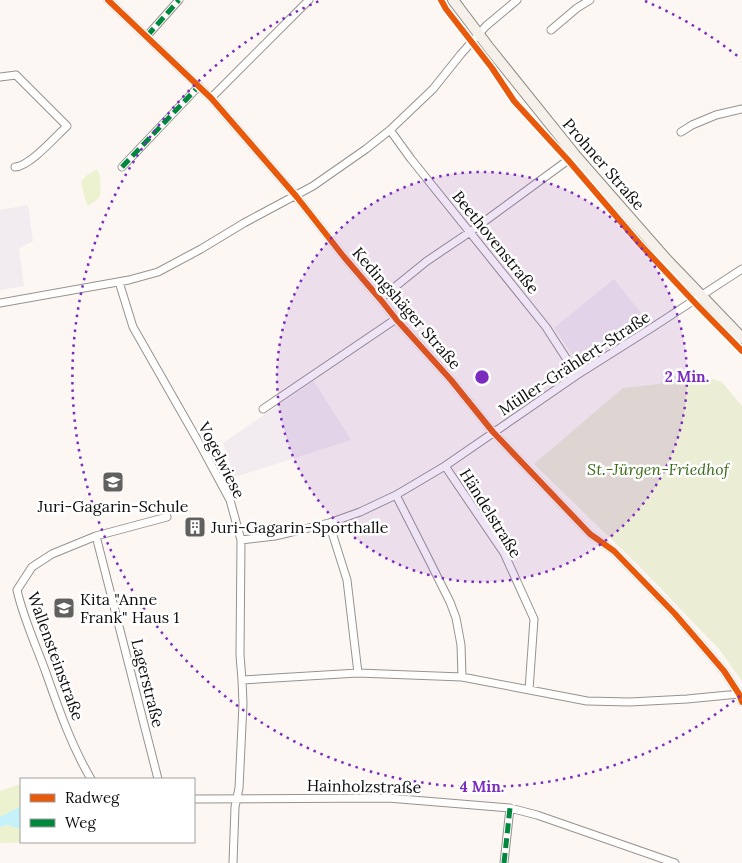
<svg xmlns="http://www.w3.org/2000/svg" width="742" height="863" viewBox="0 0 742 863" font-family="Lora,serif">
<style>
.industrial{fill:#f2ebef}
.green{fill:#ecf2d0}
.cemetery{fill:#ecedd5}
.water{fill:#c5f1f9}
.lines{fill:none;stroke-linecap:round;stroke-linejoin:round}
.minor-casing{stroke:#959391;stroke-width:9}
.secondary-casing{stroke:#8c8a87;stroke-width:12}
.minor{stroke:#fffefd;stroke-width:7}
.secondary{stroke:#f5f1ea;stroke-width:10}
.quiet{stroke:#00873e;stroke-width:5;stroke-dasharray:10 5;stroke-linecap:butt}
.cycleway-casing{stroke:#fff;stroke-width:9}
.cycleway{stroke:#e8590c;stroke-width:6}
.ring{fill:none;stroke:#7b2cbf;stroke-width:2.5;stroke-dasharray:2.5 5}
.labels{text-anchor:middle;stroke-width:5;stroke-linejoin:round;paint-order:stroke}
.street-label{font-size:16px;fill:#0e0e0e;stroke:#fff}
.park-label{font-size:16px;font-style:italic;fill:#3b6c18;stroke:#fff}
.poi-label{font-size:16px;fill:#0e0e0e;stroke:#fff;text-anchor:start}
.centre{fill:#7b2cbf;stroke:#fff;stroke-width:2.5}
.ring-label{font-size:15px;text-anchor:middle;font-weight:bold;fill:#7b2cbf;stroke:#fff;stroke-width:5;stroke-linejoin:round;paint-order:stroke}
</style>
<rect width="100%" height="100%" fill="#fcf7f2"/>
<path class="industrial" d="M28 205 33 241 19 248 24 286 0 290V210Z
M614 279 649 323 581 367 554 328Z
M314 381 351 440 235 477 223 443Z"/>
<path class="green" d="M96 170 99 172C100 178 102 193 99 198 97 200 91 204 88 206L84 196 81 181 87 175Z
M21 784V806L0 817V791Z
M7 825 21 829V842H33L0 843V827Z"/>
<path class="cemetery" d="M686 371 722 382 742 406V681L719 649 638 565 534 464 623 388 659 384Z"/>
<path class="water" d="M21 806V829L7 825 0 827V817Z"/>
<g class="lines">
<g class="minor-casing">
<path id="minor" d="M108 0 211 98 296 196 344 257 380 299 396 319 451 380 493 432 590 534 614 551 675 614 724 671 739 694 742 702
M551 30 577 8 590 0
M147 36 179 0
M0 77 16 75 67 126C55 137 30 166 15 167
M211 98 309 0
M390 130 411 159 546 327 577 375
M681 132 692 125 716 115 742 109
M122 167 199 86
M119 282 133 327 202 448 230 500 241 540 240 655 242 680 243 704 239 788 235 807 233 863
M380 299 427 261 470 232 575 155
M0 303 129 280 158 272 201 249 244 223 313 186 366 149 390 130 433 89 461 54 486 26 517 0
M263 409 396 319
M445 466 504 553 534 619 529 690
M396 495 427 556 450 602 456 618 461 645 462 677
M329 523 347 580 358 673
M96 536 158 779
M241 540 275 536 329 523 360 512 396 495 445 466 577 375 653 327 742 269
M242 680 358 673 462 677 587 701 630 702 687 699 739 694
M91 779C71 745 58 707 45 670 35 643 23 617 17 590L32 567 52 554 96 536 167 517
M194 799 388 798 510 808 537 815 675 863
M504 863 510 808"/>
</g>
<g class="secondary-casing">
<path id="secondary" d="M453 0 490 49 575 155 667 260 742 338"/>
</g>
<use href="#minor" class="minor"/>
<use href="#secondary" class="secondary"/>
<path class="quiet" d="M147 36 179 0
M122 167 199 86
M504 863 510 808"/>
<g class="cycleway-casing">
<path id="cycleway" d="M108 0 211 98 296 196 344 257 380 299 396 319 451 380 493 432 590 534 614 551 675 614 724 671 739 694 742 702
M441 0 446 9 492 68 514 101 568 160 639 243 698 306 742 351"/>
</g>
<use href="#cycleway" class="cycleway"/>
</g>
<circle cx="482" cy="377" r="205" fill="#7b2cbf" fill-opacity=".12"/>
<g class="ring">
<circle cx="482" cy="377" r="205"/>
<path d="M740 696A410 410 0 1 1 319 1M645 1A410 410 0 0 1 740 58"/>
</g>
<defs>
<g id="school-square" transform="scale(1.125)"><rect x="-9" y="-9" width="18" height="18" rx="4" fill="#61605e" stroke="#fff"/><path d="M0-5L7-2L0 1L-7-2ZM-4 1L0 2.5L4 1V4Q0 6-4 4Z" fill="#fff"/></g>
<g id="building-square" transform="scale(1.125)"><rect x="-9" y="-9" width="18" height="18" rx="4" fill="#61605e" stroke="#fff"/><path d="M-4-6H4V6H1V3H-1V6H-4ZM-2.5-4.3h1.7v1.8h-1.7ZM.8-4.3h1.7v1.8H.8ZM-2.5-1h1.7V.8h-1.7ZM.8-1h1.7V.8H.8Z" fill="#fff"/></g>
</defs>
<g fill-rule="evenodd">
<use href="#school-square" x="113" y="482"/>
<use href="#building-square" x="195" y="527"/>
<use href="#school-square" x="64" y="608"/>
</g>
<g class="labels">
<g class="street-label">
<text transform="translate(604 164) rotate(49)" y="6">Prohner Straße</text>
<text transform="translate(496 242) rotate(51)" y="6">Beethovenstraße</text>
<text transform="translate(407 308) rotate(49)" y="6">Kedingshäger Straße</text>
<text transform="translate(574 363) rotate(-33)" y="6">Müller-Grählert-Straße</text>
<text transform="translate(222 460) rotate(63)" y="6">Vogelwiese</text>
<text transform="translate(491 513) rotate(58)" y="6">Händelstraße</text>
<text transform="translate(56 656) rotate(70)" y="6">Wallensteinstraße</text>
<text transform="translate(148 683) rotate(76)" y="6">Lagerstraße</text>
<text transform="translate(364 786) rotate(1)" y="6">Hainholzstraße</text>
</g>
<g class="park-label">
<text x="658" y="475">St.-Jürgen-Friedhof</text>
</g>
<g class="poi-label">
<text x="113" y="512" text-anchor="middle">Juri-Gagarin-Schule</text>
<text x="211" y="533">Juri-Gagarin-Sporthalle</text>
<text x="80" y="605">Kita "Anne<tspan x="80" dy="18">Frank" Haus 1</tspan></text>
</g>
</g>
<circle cx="482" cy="377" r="8" class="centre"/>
<g class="ring-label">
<text x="687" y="382">2 Min.</text>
<text x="482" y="792">4 Min.</text>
</g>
<rect x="20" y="778" width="175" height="65" fill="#ffffff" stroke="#9f9f9f"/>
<rect x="30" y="794" width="25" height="8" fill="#e8590c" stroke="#9f9f9f"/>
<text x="65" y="803" font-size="15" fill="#0e0e0e">Radweg</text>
<rect x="30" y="819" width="25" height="8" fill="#00873e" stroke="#9f9f9f"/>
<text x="65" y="828" font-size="15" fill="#0e0e0e">Weg</text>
</svg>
